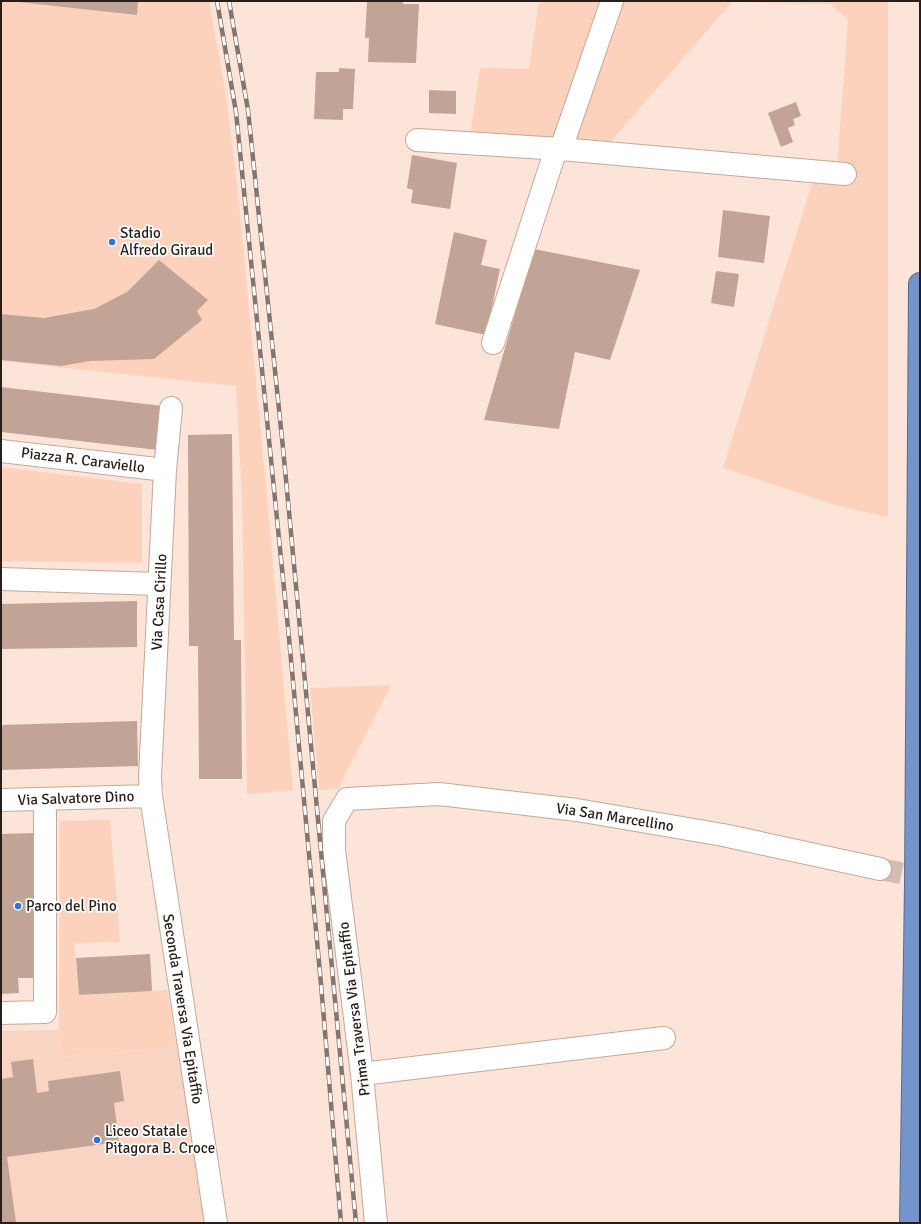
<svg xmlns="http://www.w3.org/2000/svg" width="921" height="1224" viewBox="0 0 921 1224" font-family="Signika,sans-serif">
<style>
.built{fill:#fad4c2}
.green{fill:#fdd2bd}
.building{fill:#c1a496}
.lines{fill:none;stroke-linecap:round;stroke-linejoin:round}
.minor-tunnel{stroke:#d3bcb2;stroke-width:22;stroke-dasharray:22 11;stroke-linecap:butt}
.minor-casing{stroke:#c5a899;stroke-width:24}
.highway-casing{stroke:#596b8d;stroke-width:24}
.minor{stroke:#fff;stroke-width:22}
.highway{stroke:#7395cc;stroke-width:22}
.rail-casing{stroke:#86756d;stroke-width:4.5}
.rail{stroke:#fff;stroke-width:3;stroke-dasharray:9;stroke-linecap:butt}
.poi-dot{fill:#2e72df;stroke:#fff;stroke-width:1.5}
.labels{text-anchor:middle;stroke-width:3.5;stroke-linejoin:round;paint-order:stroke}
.poi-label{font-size:15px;fill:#291e19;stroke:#fff;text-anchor:start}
.street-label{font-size:15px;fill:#291e19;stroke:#fff}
</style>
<rect width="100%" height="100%" fill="#fde4d8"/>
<path class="built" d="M59 1030 60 1057 177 1047 206 1223H1V1031Z"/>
<path class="green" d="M1 1H209L225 89 236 174 267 496 293 790 247 794 242 498 236 386 1 361Z
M539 1H605L562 130 549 143 470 137 480 68 529 69Z
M621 1H888V517L839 506 723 468 814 177 837 168 848 20 830 4 732 2 606 147 577 141 578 122Z
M1 467 142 484V563L1 561Z
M391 685 338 789 319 790 310 688Z
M110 820 120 942 74 943 79 995 167 990 177 1047 60 1057 59 1030 60 821Z"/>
<path class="building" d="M18 1H138L137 15 18 2Z
M367 1H403V4H419L416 63 368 62 369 38H365Z
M339 68 355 69 353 109H343V120L314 119 316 72H339Z
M429 90 456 91V114L429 113Z
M796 102 801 116 793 119 795 125 788 128 793 142 781 147 768 113Z
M412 155 457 163 450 209 411 203 413 190 407 188Z
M723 210 770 216 764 263 718 257Z
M454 232 487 240 481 265 500 269 486 335 435 324Z
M534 249 640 270 610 360 575 352 559 429 484 420Z
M159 260 208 300 197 311 202 320 154 359 90 361 61 366 1 360V314L44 318 94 309 127 292Z
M716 271 739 274 734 307 711 303Z
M1 387 163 406 158 450 1 432Z
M232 434 234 640H241L242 779H199L198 646H189L188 435Z
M137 601V647L1 649V604Z
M137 721 138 766 1 770V725Z
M34 833 37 978H18L19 993 1 994V834Z
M150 954 152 991 79 995 76 958Z
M33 1059 37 1093 49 1091 48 1081 120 1071 124 1101 114 1103 119 1142 7 1157 16 1223H1V1079L13 1077 11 1062Z"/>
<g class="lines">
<path class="minor-tunnel" d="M880 869 920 877"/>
<g class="minor-casing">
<path id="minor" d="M417 140 561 149 845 174
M561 149 612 1
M493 343 556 149
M171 408 165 470 150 777 151 796 216 1223
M1 451 165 470
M1 579 159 584
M1 800 151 796
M1 1013 45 1012V799
M362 1074 664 1038
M376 1223 362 1074 334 850V821L347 799 439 794 577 810 723 835 880 869"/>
</g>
<g class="highway-casing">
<path id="highway" d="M911 1223 916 885 920 284"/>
</g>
<use href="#minor" class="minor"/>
<use href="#highway" class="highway"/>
<g class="rail-casing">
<path id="rail" d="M217 1 236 112 289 638 321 984 341 1223
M229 1 248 110 283 448 356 1223"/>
</g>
<use href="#rail" class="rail"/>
</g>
<g class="poi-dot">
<circle cx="112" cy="242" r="4"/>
<circle cx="18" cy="906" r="4"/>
<circle cx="97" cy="1140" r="4"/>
</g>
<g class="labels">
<g class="poi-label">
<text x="120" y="238">Stadio<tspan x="120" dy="17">Alfredo Giraud</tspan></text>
<text x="26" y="911">Parco del Pino</text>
<text x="105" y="1136">Liceo Statale<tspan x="105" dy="17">Pitagora B. Croce</tspan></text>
</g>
<g class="street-label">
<text transform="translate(83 460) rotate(7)" y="5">Piazza R. Caraviello</text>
<text transform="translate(159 602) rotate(-87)" y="5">Via Casa Cirillo</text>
<text transform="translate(76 798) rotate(-2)" y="5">Via Salvatore Dino</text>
<text transform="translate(615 817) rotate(9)" y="5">Via San Marcellino</text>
<text transform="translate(183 1009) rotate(81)" y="5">Seconda Traversa Via Epitaffio</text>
<text transform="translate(354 1009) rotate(-97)" y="5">Prima Traversa Via Epitaffio</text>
</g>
</g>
<rect width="921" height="1224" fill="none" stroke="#291e19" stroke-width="4"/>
</svg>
